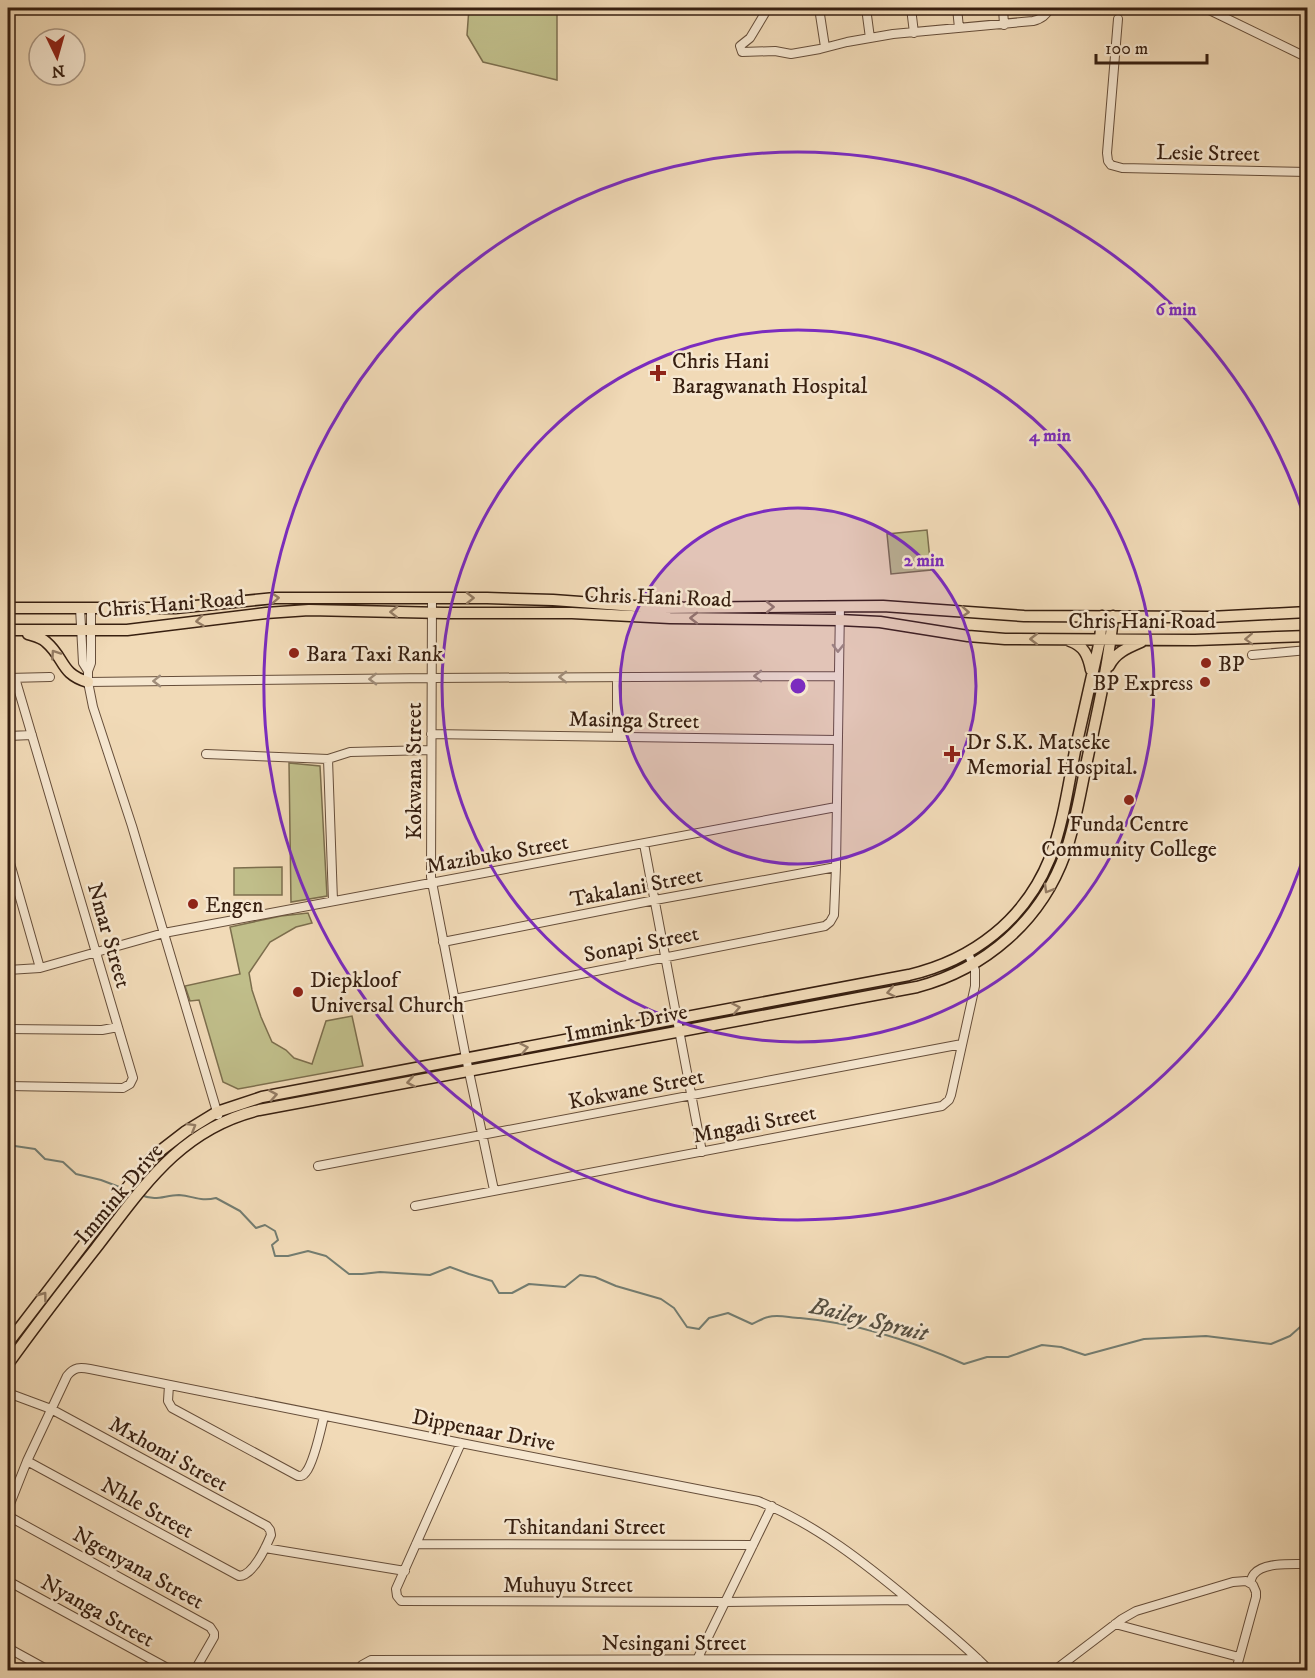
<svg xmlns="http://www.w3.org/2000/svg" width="1315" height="1678" viewBox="0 0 1315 1678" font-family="'IM FELL DW Pica',serif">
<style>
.green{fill:#c0be8a;stroke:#7c6e4d;stroke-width:1.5}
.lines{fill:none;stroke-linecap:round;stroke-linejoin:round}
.stream{stroke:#737c70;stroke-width:2}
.minor-casing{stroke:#664e3a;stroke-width:10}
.major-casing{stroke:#371f10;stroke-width:13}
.minor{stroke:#f6e7d0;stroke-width:8}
.major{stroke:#f1dab7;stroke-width:10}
.oneway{stroke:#947c64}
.oneway2{stroke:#a08d7a}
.ring{fill:none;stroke:#7b2cbf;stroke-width:3}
.poi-dot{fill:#8f2418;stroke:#f6e7d0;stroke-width:2}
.labels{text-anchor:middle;stroke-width:5;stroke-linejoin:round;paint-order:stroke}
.street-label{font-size:22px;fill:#371f10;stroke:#f6e7d0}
.poi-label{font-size:22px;fill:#371f10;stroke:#f6e7d0;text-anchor:start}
.water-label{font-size:24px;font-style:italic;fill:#554e40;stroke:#f6e7d0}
.centre{fill:#7b2cbf;stroke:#f6e7d0;stroke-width:3}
.ring-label{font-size:18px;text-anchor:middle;font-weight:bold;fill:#7b2cbf;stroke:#f6e7d0;stroke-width:5;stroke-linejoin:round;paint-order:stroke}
</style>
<rect width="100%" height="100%" fill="#f1dab7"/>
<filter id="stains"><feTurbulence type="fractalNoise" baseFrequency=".00333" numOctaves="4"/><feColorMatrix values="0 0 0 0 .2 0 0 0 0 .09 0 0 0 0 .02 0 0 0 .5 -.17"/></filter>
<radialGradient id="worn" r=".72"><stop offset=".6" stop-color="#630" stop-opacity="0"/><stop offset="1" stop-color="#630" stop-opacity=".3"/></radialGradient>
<path class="green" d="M469 8H557V80L483 62 467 35Z
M927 530 931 570 891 574 887 534Z
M289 763 320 766 327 896 291 902Z
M282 867V895H234V868Z
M308 913 312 923 296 927 270 942 249 973 252 990 261 1017 272 1042 286 1050 294 1058 312 1064 326 1021 352 1016 363 1066 238 1089 223 1082 199 1000 190 1001 185 986 240 974 230 927 281 916Z"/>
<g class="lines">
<path class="stream" d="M8 1145 35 1149 45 1159 63 1162 76 1174 101 1180 122 1188
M141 1195C157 1202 164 1195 179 1195 194 1196 200 1202 216 1198L240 1211 256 1228 265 1225 275 1231 278 1240 272 1245 275 1256H288L308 1251 326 1256 349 1274H362L380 1272 430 1275 450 1267 469 1274 492 1281 499 1293H512L529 1284 565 1287 580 1275 595 1277 616 1286 661 1299 674 1308 687 1327 699 1329 709 1318 728 1313 752 1324C757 1322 763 1318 768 1317 779 1314 790 1318 800 1318 857 1323 912 1341 964 1364L987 1357H1008L1042 1345 1061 1347 1085 1355 1144 1339 1206 1336 1271 1344 1290 1336 1308 1320"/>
<g class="minor-casing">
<path id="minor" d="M768 8 750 38 740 46 742 52 775 51 791 54 820 49 847 42 893 34 1033 21C1042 19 1046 15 1050 8
M819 8 825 47
M866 8 870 38
M911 8 914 33
M957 8 959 28
M1003 8 1004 25
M1205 8 1308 58
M1118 19 1107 153 1108 161 1111 165 1122 168 1308 172
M432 598 431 877 465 1053 494 1190
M80 608 83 663 88 671
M91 608V663L88 671V682L93 707 132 826 218 1115
M1252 655 1308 650
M8 678 50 677
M88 682 432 678 838 676
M431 734 837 740
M8 736 32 735
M617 737V678
M206 754 328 759 350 752 431 750
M328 759 333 901
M644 844 702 1152
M8 856 40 968
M443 942 655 900 836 867
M8 970 40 968 164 933 836 807
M454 999 825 926 830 922 834 915 836 867 840 606
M8 1029 102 1030 118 1027
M8 1086 123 1088 130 1084 133 1078 15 678
M318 1166 962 1044
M415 1206 942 1106 949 1100 951 1095 975 986V970L968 953
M169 1385 168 1401 172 1408 298 1476C302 1476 303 1476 306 1472 314 1462 321 1429 324 1416
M8 1393 51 1409 267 1526 270 1530 271 1535C266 1547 253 1576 239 1576L27 1461
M461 1443 396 1589 397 1596 401 1601 725 1602 909 1600
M8 1509 27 1461 67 1376C74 1367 80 1367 90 1369L461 1443 758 1501C816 1524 866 1564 914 1604 939 1625 966 1646 989 1670
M8 1516 210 1627 214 1633V1637L195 1670
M416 1544 753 1545
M265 1548 405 1571
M8 1581 171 1670
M1250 1583C1251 1580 1252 1576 1254 1574 1263 1562 1294 1564 1308 1564
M1115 1624 1239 1657
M8 1648 48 1670
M359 1670 362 1665 371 1660 978 1659
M692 1670 772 1506
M1055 1670 1122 1619 1136 1611 1233 1582 1246 1581 1253 1585 1256 1592V1597L1236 1670"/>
</g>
<g class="major-casing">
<path id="major" d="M8 608H175L275 598H487L553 600 662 608 883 606 1024 616 1210 617 1308 612
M8 630H127L266 613 309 610 444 613H572L670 618 839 620 880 622 968 636 1005 639 1195 640 1308 636
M28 634C34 636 41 637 46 642 65 658 60 674 88 682
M1070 641C1084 646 1088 655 1091 670
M1109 666C1115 653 1127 648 1141 642
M8 1343 126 1189 151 1158 186 1131 217 1112 262 1097 909 975C973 960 1025 920 1050 858 1063 824 1068 787 1075 751 1083 714 1092 677 1100 640L1102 616
M8 1364C36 1325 66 1286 96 1248 143 1187 180 1129 259 1110L917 987C985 969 1041 921 1065 854 1076 823 1081 788 1088 756 1098 709 1109 663 1113 616"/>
</g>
<use href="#minor" class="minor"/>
<use href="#major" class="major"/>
</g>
<defs><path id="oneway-chevron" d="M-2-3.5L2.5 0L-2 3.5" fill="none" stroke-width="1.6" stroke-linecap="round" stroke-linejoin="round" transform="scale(1.5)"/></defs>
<g class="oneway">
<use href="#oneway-chevron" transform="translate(275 598) rotate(-3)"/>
<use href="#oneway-chevron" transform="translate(470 598) rotate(-1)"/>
<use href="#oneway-chevron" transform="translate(770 607) rotate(-1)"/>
<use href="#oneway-chevron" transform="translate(394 612) rotate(-179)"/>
<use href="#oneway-chevron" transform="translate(965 612) rotate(4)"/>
<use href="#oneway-chevron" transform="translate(694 618) rotate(-180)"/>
<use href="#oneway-chevron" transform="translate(200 621) rotate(173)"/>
<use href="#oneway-chevron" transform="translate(1034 639) rotate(-180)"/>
<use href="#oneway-chevron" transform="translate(1249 639) rotate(178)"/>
<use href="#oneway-chevron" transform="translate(55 654) rotate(-124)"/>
<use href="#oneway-chevron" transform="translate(1048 889) rotate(120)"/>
<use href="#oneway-chevron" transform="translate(891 992) rotate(169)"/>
<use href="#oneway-chevron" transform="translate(736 1008) rotate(-11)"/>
<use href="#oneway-chevron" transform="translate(524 1048) rotate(-11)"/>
<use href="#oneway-chevron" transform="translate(411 1082) rotate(170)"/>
<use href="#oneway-chevron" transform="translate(273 1095) rotate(-10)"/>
<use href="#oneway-chevron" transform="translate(192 1127) rotate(-31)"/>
<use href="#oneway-chevron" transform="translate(43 1296) rotate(-53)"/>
</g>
<g class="oneway2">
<use href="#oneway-chevron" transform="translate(838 648) rotate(91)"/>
<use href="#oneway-chevron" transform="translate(758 676) rotate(180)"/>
<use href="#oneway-chevron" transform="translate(563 677) rotate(-180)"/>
<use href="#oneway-chevron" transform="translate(373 679) rotate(179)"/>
<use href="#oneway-chevron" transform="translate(157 681) rotate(179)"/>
</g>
<circle cx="798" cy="686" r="178" fill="#7b2cbf" fill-opacity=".12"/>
<g class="ring">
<circle cx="798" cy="686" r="178"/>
<circle cx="798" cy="686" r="356"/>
<path d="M1307 847A534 534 0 1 1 1307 525"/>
</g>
<g class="poi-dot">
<path d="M655 364h6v6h6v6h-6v6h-6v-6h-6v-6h6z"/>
<circle cx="294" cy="653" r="6"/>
<circle cx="1206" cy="663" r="6"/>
<circle cx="1205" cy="682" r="6"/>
<path d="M949 745h6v6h6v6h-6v6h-6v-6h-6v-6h6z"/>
<circle cx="1129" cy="800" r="6"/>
<circle cx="193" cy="904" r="6"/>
<circle cx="298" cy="992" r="6"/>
</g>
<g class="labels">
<g class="street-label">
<text transform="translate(1208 152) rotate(1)" y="8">Lesie Street</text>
<text transform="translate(658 596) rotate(2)" y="8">Chris Hani Road</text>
<text transform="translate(171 603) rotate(-5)" y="8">Chris Hani Road</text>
<text x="1142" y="628">Chris Hani Road</text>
<text transform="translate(634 719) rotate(1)" y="8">Masinga Street</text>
<text transform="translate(413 771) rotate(-90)" y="8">Kokwana Street</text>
<text transform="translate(497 853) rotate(-10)" y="8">Mazibuko Street</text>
<text transform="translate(636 886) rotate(-11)" y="8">Takalani Street</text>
<text transform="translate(110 935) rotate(74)" y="8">Nmar Street</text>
<text transform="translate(641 943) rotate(-11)" y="8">Sonapi Street</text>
<text transform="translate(626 1022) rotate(-11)" y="8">Immink Drive</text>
<text transform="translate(636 1088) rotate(-11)" y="8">Kokwane Street</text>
<text transform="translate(754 1123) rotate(-11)" y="8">Mngadi Street</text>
<text transform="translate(118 1193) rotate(-50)" y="8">Immink Drive</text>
<text transform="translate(484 1429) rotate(11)" y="8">Dippenaar Drive</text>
<text transform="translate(169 1453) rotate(29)" y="8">Mxhomi Street</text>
<text transform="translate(148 1507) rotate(29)" y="8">Nhle Street</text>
<text x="585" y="1534">Tshitandani Street</text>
<text transform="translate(139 1567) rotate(29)" y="8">Ngenyana Street</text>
<text x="568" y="1592">Muhuyu Street</text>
<text transform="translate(98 1610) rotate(29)" y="8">Nyanga Street</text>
<text x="674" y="1650">Nesingani Street</text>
</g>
<g class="poi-label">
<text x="672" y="368">Chris Hani<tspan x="672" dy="25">Baragwanath Hospital</tspan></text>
<text x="306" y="661">Bara Taxi Rank</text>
<text x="1218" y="671">BP</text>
<text x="1193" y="690" text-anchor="end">BP Express</text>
<text x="966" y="749">Dr S.K. Matseke<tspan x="966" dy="25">Memorial Hospital.</tspan></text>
<text x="1129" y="831" text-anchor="middle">Funda Centre<tspan x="1129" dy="25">Community College</tspan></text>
<text x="205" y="912">Engen</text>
<text x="310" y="987">Diepkloof<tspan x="310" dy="25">Universal Church</tspan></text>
</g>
<g class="water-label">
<text transform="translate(869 1319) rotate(14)" y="8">Bailey Spruit</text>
</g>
</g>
<circle cx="798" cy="686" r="9" class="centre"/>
<g class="ring-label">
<text x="1176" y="315">6 min</text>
<text x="1050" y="441">4 min</text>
<text x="924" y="566">2 min</text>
</g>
<rect width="1315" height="1678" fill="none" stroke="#f1dab7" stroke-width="30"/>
<rect x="9" y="9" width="1297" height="1660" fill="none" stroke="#371f10" stroke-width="3"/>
<rect x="15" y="15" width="1285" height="1648" fill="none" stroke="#371f10" stroke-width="1.5"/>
<g transform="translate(57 57) rotate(175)"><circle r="28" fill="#f6e7d0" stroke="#aa9783" stroke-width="1.5"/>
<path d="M0-4.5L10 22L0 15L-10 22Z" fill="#8f2418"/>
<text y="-9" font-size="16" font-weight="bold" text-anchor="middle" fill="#371f10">N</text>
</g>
<path d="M1096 54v9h111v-9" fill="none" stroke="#371f10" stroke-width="3"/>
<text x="1105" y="54" font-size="18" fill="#371f10" stroke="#f6e7d0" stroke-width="4.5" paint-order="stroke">100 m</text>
<rect width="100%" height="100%" filter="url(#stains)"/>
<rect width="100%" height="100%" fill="url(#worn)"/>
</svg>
